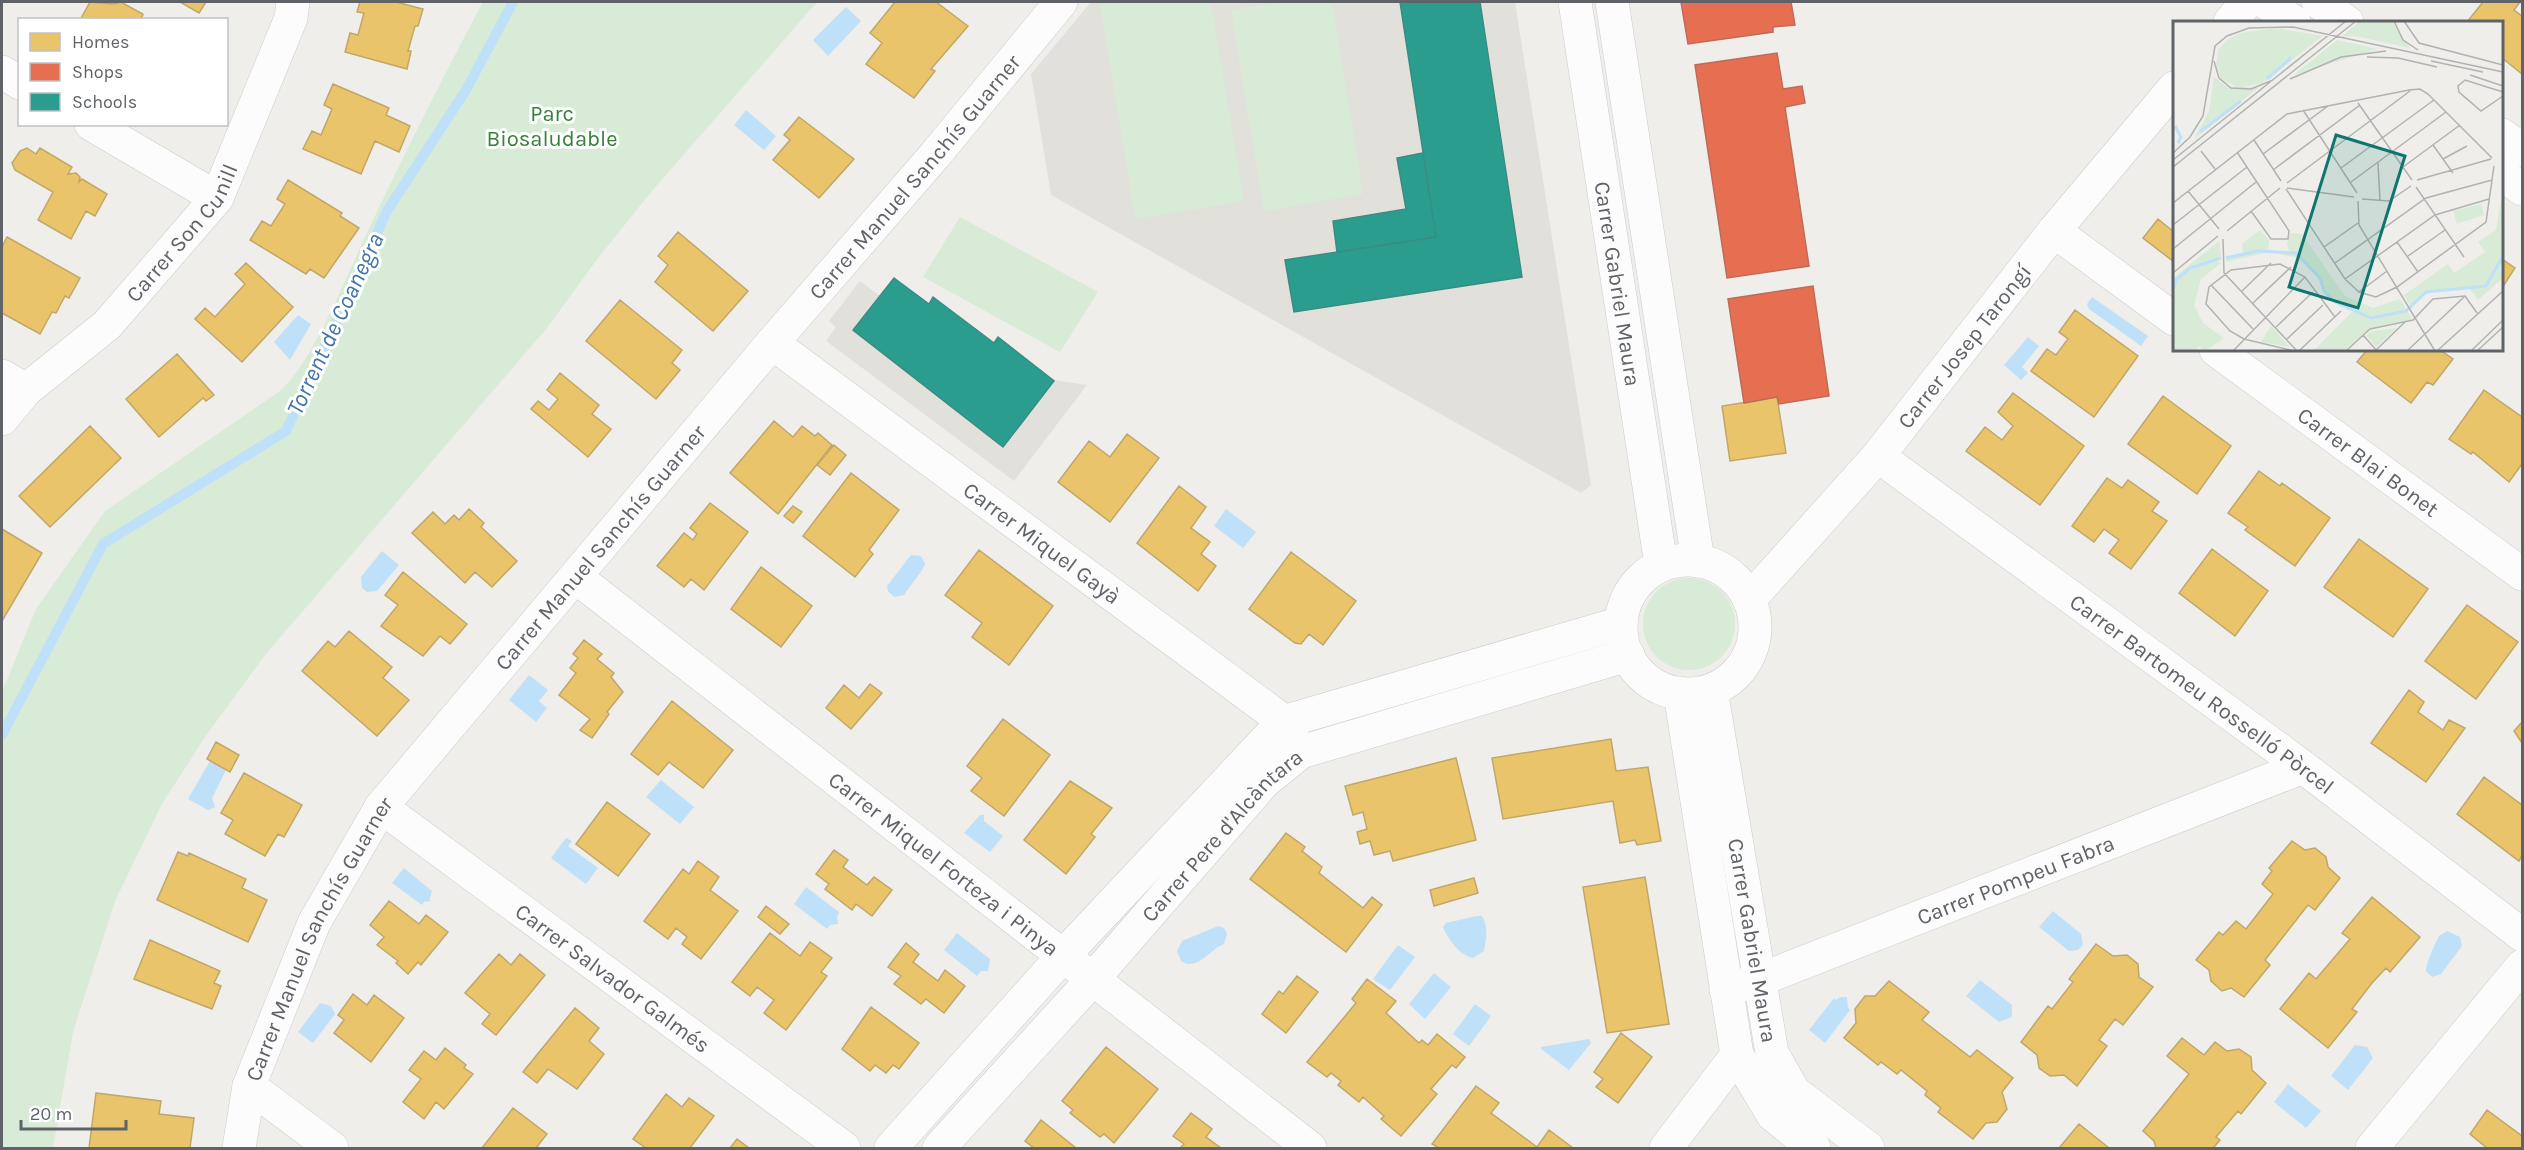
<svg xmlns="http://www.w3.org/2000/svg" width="2524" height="1150" viewBox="0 0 2524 1150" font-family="Karla,sans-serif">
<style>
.education{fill:#e2e0da}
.green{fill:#d8ebd6}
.water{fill:#bfe0f9}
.homes{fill:#e9c46a;stroke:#c0a769;stroke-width:1.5}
.shops{fill:#e76f51;stroke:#be6b58;stroke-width:1.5}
.schools{fill:#2a9d8f;stroke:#3a8c83;stroke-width:1.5}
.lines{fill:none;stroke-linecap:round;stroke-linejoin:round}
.stream{stroke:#bfe0f9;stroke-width:10}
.street-casing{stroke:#cbcccc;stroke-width:34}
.street{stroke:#fdfcfc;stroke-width:33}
.labels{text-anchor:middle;stroke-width:6;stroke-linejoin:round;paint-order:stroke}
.park-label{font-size:22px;fill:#348238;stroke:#fff}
.street-label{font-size:22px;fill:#5f6368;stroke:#fff}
.water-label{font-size:24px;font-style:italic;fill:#4174aa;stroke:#fff}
.inset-river{fill:none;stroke:#bfe0f9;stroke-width:3}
.inset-road{fill:none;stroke:#b1b2b2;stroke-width:1.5}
.view{fill:#0f766e;fill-opacity:0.15;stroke:#0f766e;stroke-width:3}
.inset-edge{fill:none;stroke:#5f6368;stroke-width:3}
</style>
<rect width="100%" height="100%" fill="#efeeea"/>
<path class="education" d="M1091 2H1515L1591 485 1581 493 1051 195 1031 74Z
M894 278 928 303 933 297 993 343 998 337 1054 380 1087 385 1014 481 826 341 836 327 829 321 860 281 880 296Z"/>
<path class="green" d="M483 2H817L652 191 598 258 547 328 265 655 205 737 162 804 115 901 73 1032 53 1148H2V692L36 609 105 511 280 391C312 363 345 280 364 239 402 159 441 80 483 2Z
M1121 2H1211L1244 201 1135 219 1100 5Z
M1281 2H1332L1363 194 1264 211 1231 10Z
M960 217 1098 292 1060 352 923 277Z
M1643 624a46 46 0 1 1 92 0a46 46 0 1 1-92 0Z"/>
<path class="water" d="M846 7 861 21 828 56 813 40Z
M746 110 776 136 764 150 734 125Z
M2092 297 2148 336 2141 346 2089 309 2087 304Z
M298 315 311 324 290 360 274 342Z
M2028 337 2039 346 2022 367 2028 373 2021 380 2004 365Z
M1226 509 1256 532 1243 548 1214 526Z
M382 551 399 565 377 591 367 592 362 588 361 577Z
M911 555 921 556 925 564C923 571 909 587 904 595L894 597 888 591 887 586Z
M529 675 548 690 539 701 547 708 536 722 509 700Z
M210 761 226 770 212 798 215 807 208 810 188 799Z
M661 780 694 807 680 824 646 797Z
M980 815H984V821L1003 836 990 852 964 833Z
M566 838 572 841 568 846 598 868 586 884 551 858Z
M404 868 432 891 429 902 425 901 422 905 392 883Z
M806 887 839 912 837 917 838 924 830 925 827 929 794 904Z
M2053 911 2081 934 2083 945 2078 950 2069 951 2039 927Z
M1477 916H1482C1489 928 1486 939 1484 951L1473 958C1459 955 1448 939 1443 927L1446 923Z
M1218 926 1224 928 1227 934 1224 944C1210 949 1197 972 1181 961L1177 951 1182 941Z
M2447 931 2460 937 2462 946 2441 974 2432 977 2426 971C2426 964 2435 943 2439 936Z
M957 933 990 959 988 971H981L977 976 944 950Z
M1398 945 1415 957 1390 990 1373 979Z
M1434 973 1451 987 1425 1019 1409 1004Z
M1980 980 2012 1005V1017L1999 1022 1966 996Z
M1840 997H1847L1848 1008 1850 1010 1825 1043 1809 1030 1834 998 1836 1000Z
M320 1003 331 1006 335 1014 313 1043 298 1032Z
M1475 1004 1491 1016 1469 1046 1453 1034Z
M1589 1039 1591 1043 1569 1070 1541 1049V1047Z
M2355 1045 2367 1047 2373 1058 2348 1090 2331 1076Z
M2288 1084 2321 1111 2306 1128 2274 1102Z"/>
<path class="homes" d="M90 2 114 4 121 2 143 14 141 20H80Z
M180 2H206L199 13Z
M360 2H396L423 9 418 26H415L408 51H411L407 69 345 52 350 33 358 35 364 13 357 12Z
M895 2H936L968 26 931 69 935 71 914 98 866 64 882 43 870 33Z
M2483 2H2520L2514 10 2522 16V74L2502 58V22H2467Z
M333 84 389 108 386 115 410 126 399 152 375 141 361 174 303 149 312 131 321 135 332 109 324 105Z
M799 117 854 159 819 198 773 160 790 140 784 135Z
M27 148 36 154 40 148 72 167 68 174 76 173 80 177 79 182 82 179 107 194 95 216 86 211 71 239 38 220 53 192 15 170 12 163 20 151Z
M288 180 342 213 340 216 359 228 324 278 310 269 306 274 250 240 262 221 271 226 285 204 277 199Z
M2158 219 2174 232V262L2143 238Z
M678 232 748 291 713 331 655 282 668 265 658 256Z
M7 237 80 278 69 298 65 296 56 313 52 312 40 334 2 313V247Z
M2502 259 2515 268 2502 288Z
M246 263 293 307 242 362 195 319 205 308 215 317 245 284 235 274Z
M620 300 682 350 672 363 680 370 656 399 586 341Z
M2075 310 2138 356 2094 417 2031 371 2047 349 2056 355 2068 339 2059 332Z
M2367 350H2440L2453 359 2433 385 2427 382 2411 403 2357 362Z
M177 354 214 395 206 401 203 398 159 437 126 399Z
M560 373 599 405 592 414 611 429 588 457 531 409 538 401 549 410 558 399 547 390Z
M2484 390 2522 417V464L2509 482 2473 452 2471 454 2449 439Z
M2013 393 2084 446 2040 505 1966 451 1985 427 2002 440 2013 426 1998 412Z
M2163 396 2231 446 2197 494 2128 444Z
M1777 397 1786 453 1730 461 1722 406Z
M774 421 793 437 802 426 815 436 818 433 832 445 778 514 730 473Z
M90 426 121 458 50 527 19 496Z
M1127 434 1159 458 1110 522 1058 482 1089 441 1110 457Z
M834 445 846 455 830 475 817 465Z
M2259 471 2280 486 2282 483 2330 518 2295 566 2245 530 2248 527 2228 513Z
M851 473 899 510 869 550 873 554 855 577 803 536Z
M2107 478 2122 488 2128 480 2159 502 2152 511 2167 521 2131 569 2109 553 2119 540 2104 529 2094 542 2072 526Z
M1179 486 1206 507 1191 528 1210 542 1201 554 1216 566 1198 591 1137 543Z
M710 503 748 532 704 590 691 579 684 587 657 566 684 533 693 540 697 534 690 528Z
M793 506 802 512 793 523 784 516Z
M469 509 484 523 481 527 517 561 492 587 475 572 465 583 412 533 433 512 445 524 454 515 459 520Z
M2 529 42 553 2 621Z
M2359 539 2428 589 2393 637 2324 587Z
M2212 549 2268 591 2235 636 2179 593Z
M979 550 1053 606 1009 665 972 637 982 623 945 595Z
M1291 552 1356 601 1323 645 1309 634 1301 644 1295 643 1249 609Z
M761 567 812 606 781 647 731 609Z
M403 572 467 624 450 644 440 636 423 656 381 626 398 605 385 595Z
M2467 605 2518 642 2476 699 2425 661Z
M349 631 392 667 383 678 409 700 377 736 302 671 328 641 335 647Z
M584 640 602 654 597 659 614 673 611 677 623 692 607 712 609 714 592 738 580 730 590 719 559 695 576 673 570 668 578 658 573 654Z
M870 684 882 693 851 729 826 708 844 685 859 698Z
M2409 690 2424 702 2418 712 2443 730 2449 720 2465 728 2426 782 2371 743Z
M672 701 733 750 703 788 669 762 658 775 631 754Z
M1003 719 1050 755 1004 816 971 791 982 778 967 766Z
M2522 722V743L2514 731Z
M1611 739 1616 771 1648 767 1661 841 1637 845 1635 840 1620 843 1613 801 1503 819 1492 758Z
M216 742 239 755 230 772 207 759Z
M1456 758 1476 840 1393 861 1390 851 1374 855 1370 841 1360 844 1357 832 1367 829 1363 812 1353 815 1345 786Z
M244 773 302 805 284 837 278 834 265 856 225 834 233 820 221 813Z
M2484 777 2522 805V855L2519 861 2457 814Z
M1070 781 1112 808 1091 834 1095 837 1066 874 1024 840Z
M607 802 650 834 618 876 576 844Z
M1286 833 1305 847 1302 851 1322 867 1319 873 1363 908 1372 897 1382 905 1346 952 1250 879Z
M2292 841 2305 850 2315 848 2326 857 2328 867 2340 878 2315 910 2308 905 2265 960 2270 965 2244 997 2231 988 2222 991 2211 981 2209 970 2196 960 2219 932 2223 935 2236 921 2246 929 2273 894 2262 884 2272 871 2269 868Z
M834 850 848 860 843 867 867 885 874 877 892 890 872 916 856 904 852 910 825 889 829 884 816 874Z
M178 852 188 856 189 853 246 879 242 888 267 900 248 942 157 900Z
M698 861 719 877 710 890 738 911 701 959 682 944 687 937 676 928 668 939 644 921 683 869 689 874Z
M1645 877 1669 1024 1607 1033 1583 887Z
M1474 878 1478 893 1434 906 1430 890Z
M2372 897 2420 937 2390 972 2386 968 2372 983 2352 1009 2357 1012 2328 1048 2280 1009 2309 973 2316 979 2350 939 2342 933Z
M389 901 419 924 426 915 448 932 421 965 418 962 408 974 396 963 398 961 377 945 384 937 370 925Z
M766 906 789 924 780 934 758 917Z
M770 933 800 956 810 942 832 958 821 972 827 976 786 1030 764 1013 774 1000 757 987 750 996 732 982Z
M150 940 220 971 214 983 221 986 212 1009 134 979Z
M906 943 919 954 913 962 938 981 945 970 965 986 944 1013 926 999 921 1004 894 984 901 976 888 967Z
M2096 944 2113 956 2127 955 2138 964 2139 977 2153 987 2123 1025 2115 1019 2099 1040 2107 1046 2077 1086 2064 1075 2050 1076 2039 1068 2037 1055 2021 1042 2048 1006 2052 1009 2073 982 2069 979Z
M499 954 511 965 520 954 545 975 496 1035 482 1024 490 1014 465 993Z
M1297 976 1318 992 1286 1033 1262 1014 1279 991 1283 994Z
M1367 979 1396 1001 1386 1013 1419 1043 1422 1040 1428 1045 1437 1034 1465 1057 1456 1068 1452 1065 1431 1089 1437 1094 1401 1136 1381 1119 1384 1116 1363 1097 1359 1102 1338 1085 1341 1081 1331 1073 1327 1077 1307 1062 1356 1003 1352 999Z
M1889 981 1929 1012 1922 1020 1970 1057 1977 1050 2013 1078 2002 1092 2007 1109 1997 1122 1986 1123 1973 1139 1938 1112 1941 1108 1925 1095 1927 1091 1901 1070 1897 1074 1881 1062 1878 1065 1844 1038 1856 1023 1855 1009 1865 996H1875Z
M353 994 367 1005 374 995 404 1018 371 1062 334 1033 344 1020 338 1015Z
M871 1007 919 1043 899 1069 893 1065 886 1073 875 1065 870 1071 842 1049Z
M575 1008 599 1028 589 1041 604 1054 577 1089 548 1069 537 1083 523 1072Z
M1621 1033 1652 1057 1618 1103 1596 1087 1603 1079 1594 1072Z
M2182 1038 2204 1055 2215 1042 2227 1051 2239 1049 2251 1057 2252 1070 2266 1083 2241 1114 2238 1111 2216 1137 2220 1140 2213 1148H2156L2154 1141 2143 1131 2189 1074 2167 1056Z
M1106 1047 1158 1089 1114 1143 1104 1134 1100 1137 1070 1113 1073 1110 1062 1101Z
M445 1048 466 1065 464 1068 473 1074 444 1109 436 1102 424 1119 403 1102 421 1079 409 1070 424 1051 436 1060Z
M1476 1086 1499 1103 1491 1113 1537 1147 1549 1130 1573 1148H1439L1432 1144Z
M96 1093 161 1101 159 1114 194 1118 190 1148H89Z
M666 1094 682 1107 689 1098 714 1116 690 1148H646L633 1139Z
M513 1108 547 1134 536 1148H482Z
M2487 1110 2522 1136V1148H2487L2470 1134Z
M1191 1113 1212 1129 1206 1137 1221 1148H1180L1184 1144 1173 1136Z
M1041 1120 1076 1148H1034L1025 1141Z
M2079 1124 2109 1148H2059Z
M737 1139 749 1148H730Z"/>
<path class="shops" d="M1681 2H1791L1795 25 1773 27V32L1688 44Z
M1777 53 1783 89 1802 86 1805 103 1785 107 1809 266 1727 278 1695 65Z
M1813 286 1829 396 1779 404 1777 397 1744 403 1728 299Z"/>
<path class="schools" d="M1400 2H1480L1522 277 1294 312 1285 260 1436 237Z
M1423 153 1436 237 1337 252 1333 221 1406 209 1397 158Z
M894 278 929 304 933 297 994 343 998 337 1054 381 1003 447 853 330Z"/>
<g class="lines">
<path class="stream" d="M2 735 103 544 286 431 387 211 466 90 513 2"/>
<g class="street-casing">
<g id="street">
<path id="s1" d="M1575 2 1661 565"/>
<path d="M1612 2 1698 561"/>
<path d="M2265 2 2294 22"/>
<path d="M2318 2 2347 22"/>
<path d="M2230 22 2247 2"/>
<path d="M2 72 20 83"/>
<path d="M91 124 217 198"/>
<path d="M2502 135 2522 150"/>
<path d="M2502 174 2522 189"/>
<path d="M2054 231 2174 319"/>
<path id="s2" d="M772 343 1274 714 1283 722 1294 741"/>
<path id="s3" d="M2216 350 2522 574"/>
<path d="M2 376 26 390"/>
<path id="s4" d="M2 419 26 390 107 325 217 198 291 18 293 2"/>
<path id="s5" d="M1878 456 2303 767 2522 935"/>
<circle cx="1688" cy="627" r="67"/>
<path id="s6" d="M577 578 1310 1148"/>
<path id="s7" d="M1749 600 1878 456 2054 231 2174 88"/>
<path id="s8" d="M1711 690 1772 1053 1794 1092 1868 1148"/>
<path d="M1680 693 1737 1055 1773 1115 1814 1148"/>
<path id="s9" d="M381 807 844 1148"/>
<path id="s10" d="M1726 990 1759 980 2303 767"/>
<path d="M249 1086 332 1148"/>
<path id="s11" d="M239 1148 249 1086 314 923 381 807 772 343 935 155 1061 2"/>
<path d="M891 1148 1062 957 1283 722 1621 623"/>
<path id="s12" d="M939 1148 1092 980 1264 782 1301 752 1628 655"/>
<path d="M1666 1148 1737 1055"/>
<path d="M2372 1148 2522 966"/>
</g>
</g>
<use href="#street" class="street"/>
</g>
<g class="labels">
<g class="park-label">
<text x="552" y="121">Parc<tspan x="552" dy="25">Biosaludable</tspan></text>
</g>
<g class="street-label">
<text dy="8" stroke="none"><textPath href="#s11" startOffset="1198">Carrer Manuel Sanchís Guarner</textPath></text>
<text dy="8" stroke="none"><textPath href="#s4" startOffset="261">Carrer Son Cunill</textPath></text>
<text dy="8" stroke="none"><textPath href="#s1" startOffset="285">Carrer Gabriel Maura</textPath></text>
<text dy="8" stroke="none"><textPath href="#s7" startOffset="333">Carrer Josep Tarongí</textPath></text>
<text dy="8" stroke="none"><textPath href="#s3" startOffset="189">Carrer Blai Bonet</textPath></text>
<text dy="8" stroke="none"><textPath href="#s2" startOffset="336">Carrer Miquel Gayà</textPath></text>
<text dy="8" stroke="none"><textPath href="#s11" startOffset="712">Carrer Manuel Sanchís Guarner</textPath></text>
<text dy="8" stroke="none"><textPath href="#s5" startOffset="402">Carrer Bartomeu Rosselló Pòrcel</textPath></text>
<text dy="8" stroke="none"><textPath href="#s12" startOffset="422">Carrer Pere d'Alcàntara</textPath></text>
<text dy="8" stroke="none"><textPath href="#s6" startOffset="465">Carrer Miquel Forteza i Pinya</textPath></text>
<text dy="8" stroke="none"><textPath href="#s10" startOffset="310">Carrer Pompeu Fabra</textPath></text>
<text dy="8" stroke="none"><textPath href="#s11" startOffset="226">Carrer Manuel Sanchís Guarner</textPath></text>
<text dy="8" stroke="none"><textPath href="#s8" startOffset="254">Carrer Gabriel Maura</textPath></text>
<text dy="8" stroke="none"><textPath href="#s9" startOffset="288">Carrer Salvador Galmés</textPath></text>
</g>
<g class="water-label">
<text transform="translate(335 324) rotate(-65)" y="8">Torrent de Coanegra</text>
</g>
</g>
<g transform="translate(2173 21)">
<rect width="330" height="330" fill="#efeeea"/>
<path d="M187 0H219L237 27 182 15 168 16ZM103 7 150 15 89 62 66 67 48 58 43 44 45 29 54 19 67 12ZM164 19 204 28 121 54ZM41 56 53 65 85 67 21 118 36 90ZM330 168V243L327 247 330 257 305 279 297 268H269L247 275 238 286 231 274 275 243 281 252 312 231 305 221 323 209ZM308 183 311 194 284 203 280 190ZM87 209 96 219 95 228 111 232 116 230 114 222 118 212 129 213 172 275 200 287 227 278 239 298 197 307 171 330H140L179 291 153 275 144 255 125 237 96 231 53 241V236L70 232 69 223ZM46 220 48 235 43 239 48 242 28 258 21 284 30 302 51 317 32 330 26 325 22 330H0V257ZM98 305 116 325V326L88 321ZM224 307 203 326 193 314 199 310Z" fill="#d8ebd6"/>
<path class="inset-river" d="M94 58 118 37M2 105 8 116 5 122M27 111 68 80M53 237 84 230 123 232 147 257 151 270 162 281 198 297 233 290 253 271 313 265 330 235M0 269 3 259 17 247 48 237"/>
<path class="inset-road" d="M221 0 230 19 245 29M231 0 246 22 330 44M194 36 225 37 264 46M41 40 46 57 58 67 78 68 100 59M258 40 310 51M297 54 330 65M117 58 168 36 213 30M330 71 292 59 285 65 286 71 308 90 330 75M185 82 239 159M130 89 184 172M81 119 108 160M260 124 280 152M28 130 42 148M64 131 116 210 115 218H98L78 190M0 132 17 116 30 95 42 25 54 15 76 7 120 6 330 51M90 133 155 85M270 138 294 125M0 139 173 0M205 142 207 180M0 146 183 0M230 146 287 104M168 147 261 79M100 149 187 84M244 159 318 138M178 161 273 91M114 162 237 70M243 166 291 236M114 167 181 176M113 168 172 258 186 271 203 276 224 266 313 201 321 145M15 170 46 208M189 178 216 180 238 165M185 180 186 204 262 330M0 182 114 93 236 69 247 68 255 73 319 137M0 204 74 146M54 210 107 167M50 218 51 252 124 330M224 221 245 251M151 226 185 202M0 228 83 161M235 235 272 209M162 242 253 177 319 159M0 252 45 215M172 258 262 194 316 178M38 264 80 308M69 270 98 242M186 271 214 250M80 282 118 246M103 306 140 271M190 314 204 330M114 318 150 284M60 330 132 256M121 330 71 318 57 310 33 283 36 266 58 249 107 243 132 256 162 296M126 330 168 290M173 330 197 308 240 299 260 278 292 275 304 292M202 330 232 301M234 330 291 276M264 330 330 270M298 330 330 299M304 330 330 306"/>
<path class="view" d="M163 114 232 135 185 287 116 266Z"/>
<rect width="330" height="330" class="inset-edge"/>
</g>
<rect width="2524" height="1150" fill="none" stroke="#5f6368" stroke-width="6"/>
<rect x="18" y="18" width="210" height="108" fill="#ffffff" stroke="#bfc1c3" stroke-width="1.5"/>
<rect x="30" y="33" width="30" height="18" fill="#e9c46a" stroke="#bfc1c3" stroke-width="1.5"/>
<text x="72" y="48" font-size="18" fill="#5f6368">Homes</text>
<rect x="30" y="63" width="30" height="18" fill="#e76f51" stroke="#bfc1c3" stroke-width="1.5"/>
<text x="72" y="78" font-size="18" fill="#5f6368">Shops</text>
<rect x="30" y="93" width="30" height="18" fill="#2a9d8f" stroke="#bfc1c3" stroke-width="1.5"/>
<text x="72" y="108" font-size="18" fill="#5f6368">Schools</text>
<path d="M21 1120v9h105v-9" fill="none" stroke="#5f6368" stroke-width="3"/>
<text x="30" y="1120" font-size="18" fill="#5f6368" stroke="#ffffff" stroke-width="4.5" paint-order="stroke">20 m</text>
</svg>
